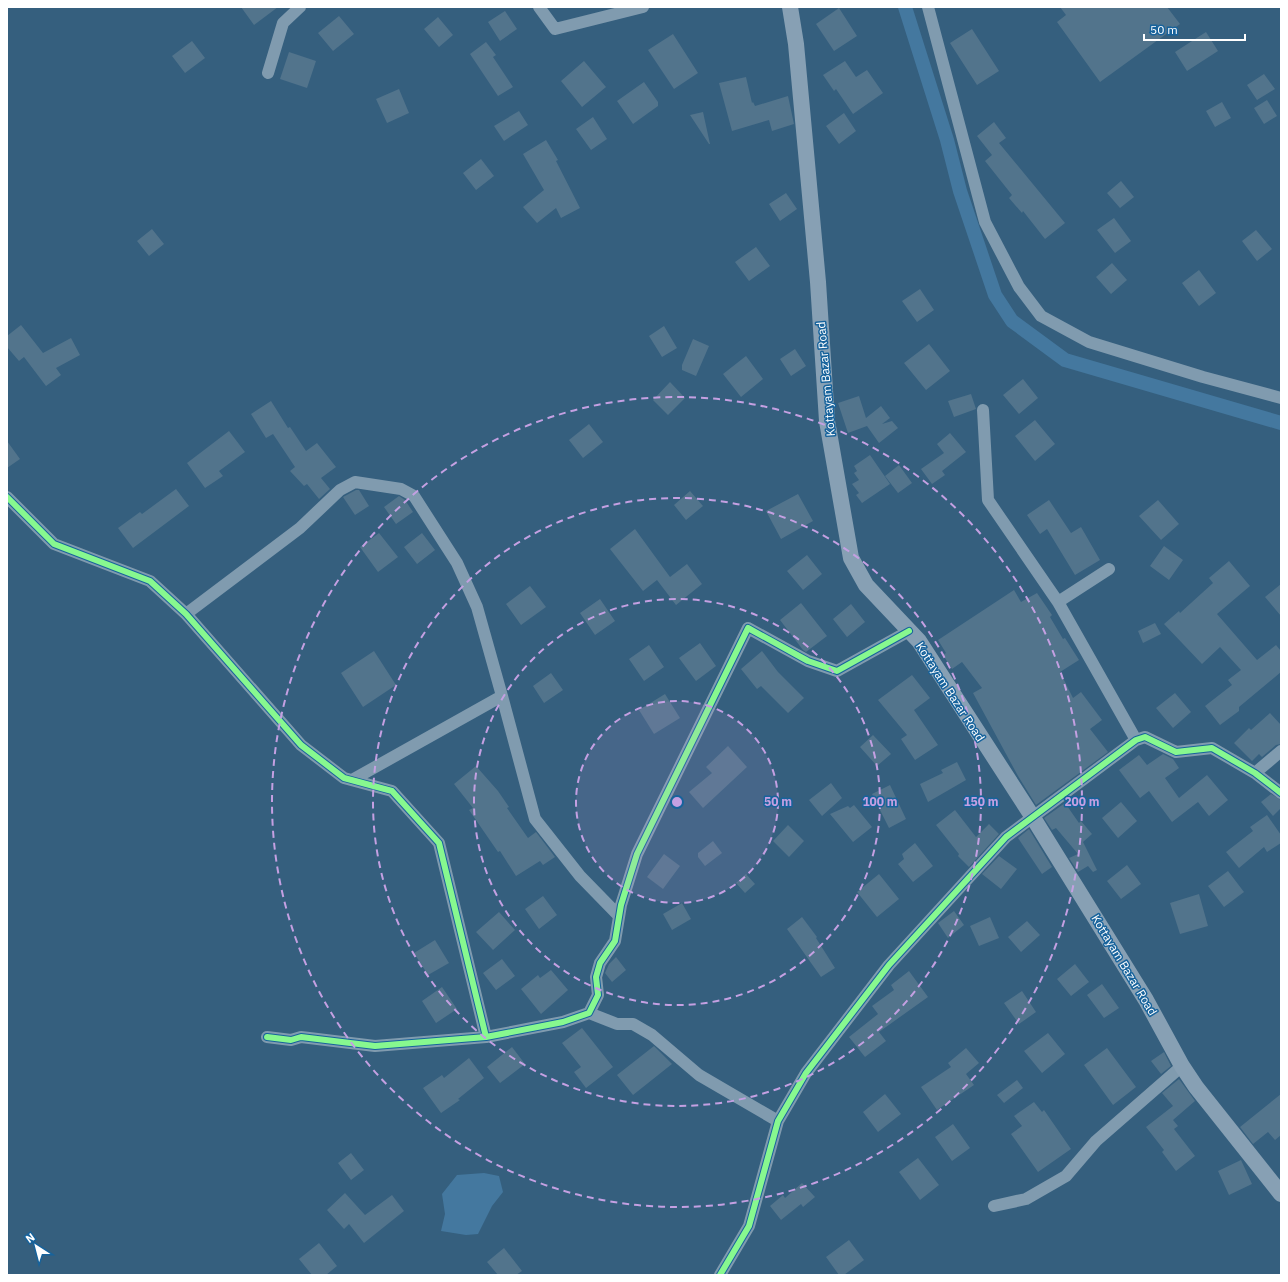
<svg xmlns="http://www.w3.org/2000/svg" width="1288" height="1282" viewBox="0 0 1288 1282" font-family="'IBM Plex Sans',sans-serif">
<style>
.water{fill:#44789f}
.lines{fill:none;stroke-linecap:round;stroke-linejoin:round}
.canal{stroke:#44789f;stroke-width:14}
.building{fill:#52748c}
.street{stroke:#809baf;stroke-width:12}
.secondary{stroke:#87a0b4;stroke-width:16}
.cycleway-casing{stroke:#17639c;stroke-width:8}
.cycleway{stroke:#87f88f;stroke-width:6}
.ring{fill:none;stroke:#c4a0e2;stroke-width:2;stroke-dasharray:7 5}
.labels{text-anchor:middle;stroke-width:3;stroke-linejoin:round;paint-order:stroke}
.street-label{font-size:12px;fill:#fff;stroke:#17639c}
.centre{fill:#c4a0e2;stroke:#17639c;stroke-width:2}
.ring-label{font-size:12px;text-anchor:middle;font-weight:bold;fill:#c4a0e2;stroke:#17639c;stroke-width:3;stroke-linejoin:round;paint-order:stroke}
</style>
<rect width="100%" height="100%" fill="#355f7e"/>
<path class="water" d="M484 1173 499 1176 503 1192 492 1206 478 1234 466 1235 441 1231 445 1214 442 1194 457 1175Z"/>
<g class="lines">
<path class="canal" d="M905 7 947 140 960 191 995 295 1012 321 1065 360 1281 423"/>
</g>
<path class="building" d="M241 7H278L254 25Z
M1060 7H1167L1180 24 1100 82 1057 22 1066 15Z
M839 8 857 36 834 51 816 24Z
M505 11 517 29 500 41 488 22Z
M339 16 354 34 333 51 318 33Z
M438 17 453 35 439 47 424 29Z
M972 29 999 71 977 85 950 43Z
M1206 32 1218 51 1187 71 1175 52Z
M673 34 698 73 674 89 648 50Z
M192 41 205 58 185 73 172 56Z
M486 42 496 55 493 57 513 87 498 96 470 54Z
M289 52 316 61 307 88 280 79Z
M584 61 606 87 582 107 561 81Z
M845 61 856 77 867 70 883 93 853 114 836 89 834 91 823 75Z
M1264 74 1275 89 1257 100 1247 85Z
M746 77 752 103 753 102 755 106 788 96 794 124 772 131 769 120 732 131 719 83Z
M644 82 658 102V106L633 124 617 101Z
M399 89 409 113 387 123 376 99Z
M1267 100 1277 116 1264 124 1254 108Z
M1222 102 1231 118 1215 127 1206 111Z
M519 111 528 125 504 141 494 126Z
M703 112 710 144H709L690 115Z
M844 113 856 131 839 144 826 126Z
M593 117 607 139 591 150 576 129Z
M994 122 1006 138 999 143 1065 223 1045 239 1023 211 1022 213 1009 198 1012 195 985 161 992 155 977 136Z
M546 140 558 160 556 161 580 208 561 218 556 208 537 223 523 207 544 190 523 154Z
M481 159 494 176 476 190 463 173Z
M1121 181 1134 197 1120 208 1107 193Z
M786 193 797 209 780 221 769 204Z
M1114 218 1131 241 1115 253 1097 230Z
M152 229 164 244 149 256 137 241Z
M1256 230 1272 249 1257 261 1242 241Z
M756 247 770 266 749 281 735 262Z
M1112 263 1127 280 1111 294 1096 277Z
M1199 270 1216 293 1199 306 1182 283Z
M920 289 934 310 917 322 902 301Z
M21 325 43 353 71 338 80 355 56 368 61 375 46 386 24 357 19 361 7 347V336Z
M664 326 677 348 662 357 649 336Z
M693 339 709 346 696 376 682 370V365Z
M929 344 950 371 926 390 904 363Z
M795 349 806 366 791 376 780 359Z
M746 356 763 379 741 397 723 374Z
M1023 379 1038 398 1019 414 1003 395Z
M670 382 685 398 668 415 653 400Z
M971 394 976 409 954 417 948 401Z
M859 396 866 418 881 406 890 418 882 424 892 421 898 428 879 443 867 426 848 433 838 403Z
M271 401 288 428 290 427 306 451 317 443 336 467 321 478 330 489 319 499 307 484 304 486 290 471 295 467 273 434 266 438 251 414Z
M1035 420 1055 444 1035 461 1015 436Z
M589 424 603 442 583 458 569 440Z
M229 431 245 452 219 471 223 476 205 488 187 463Z
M950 433 966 452 942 471 945 475 932 484 921 469 944 453 937 444Z
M7 441 20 459 7 468Z
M870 455 890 484 862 503 856 495 859 493 852 484 859 480 854 473 857 471 854 466Z
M899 465 912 483 898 493 885 476Z
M176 489 189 506 133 548 118 528 140 512 142 514Z
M356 490H359L369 506 355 515 343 497Z
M690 491 703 506 686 520 674 505Z
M798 494 813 521 781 539 766 511Z
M399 496 405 500 413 512 396 524 384 507Z
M1049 500 1071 533 1081 527 1100 560 1075 575 1047 529 1040 534 1027 515Z
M1158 500 1179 524 1161 540 1139 516Z
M635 529 670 577 687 564 702 584 676 605 657 580 643 591 610 549Z
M379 533 398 557 378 572 360 547Z
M422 533 435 550 417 564 404 547Z
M1164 546 1183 560 1169 580 1150 566Z
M807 555 822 574 803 590 787 571Z
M1229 561 1250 586 1217 614 1257 660 1276 645 1281 651V672L1239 707V711L1220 725 1205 706 1232 685 1228 680 1241 670 1220 647 1202 664 1164 624 1179 611 1180 613 1213 583 1209 578Z
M1281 584V616L1265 597Z
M530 586 546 607 521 625 506 604Z
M1014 590 1021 602 1037 593 1052 615 1050 617 1063 639 1065 638 1079 660 1060 672 1073 698 1081 692 1102 720 1090 729 1108 752 1036 805 1018 776 973 693 982 688 962 662 952 669 943 655 946 653 938 640Z
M600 599 615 621 595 635 580 613Z
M801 603 827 636 806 652 803 650 780 620Z
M851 604 865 622 847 637 833 619Z
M1155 623 1161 634 1143 643 1138 631Z
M700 643 716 666 696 681 679 658Z
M649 645 664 667 644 681 629 659Z
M374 651 396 685 363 707 341 673Z
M762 651 778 672 804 698 788 713 761 686 757 689 741 669Z
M551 673 563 690 544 703 533 686Z
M912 675 930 698 914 710 938 745 915 760 901 739 907 735 878 700Z
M1175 693 1191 712 1173 728 1156 708Z
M665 694 680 718 654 734 639 710Z
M1270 713 1281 725V744L1276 745 1262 757 1259 754 1252 761 1234 743 1249 728 1251 730Z
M873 735 891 754 877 766 860 747Z
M728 746 747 767 703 808 689 792 712 773 706 767Z
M1163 754 1173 759 1179 768 1165 778 1179 798 1207 775 1228 800 1209 816 1198 802 1172 822 1149 791 1140 798 1119 770 1139 755 1147 765Z
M957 762 966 780 928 802 920 784 943 773 941 770Z
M476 766 498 791 509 807 507 808 528 838 536 832 555 857 543 865 540 861 516 876 500 851 498 852 469 810 473 808 454 784Z
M831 783 842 798 822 816 809 800Z
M890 785 906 819 889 828 872 794Z
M1271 794 1281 800V808L1273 816 1261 802Z
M1121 802 1137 821 1118 838 1102 818Z
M1065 803 1079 823 1081 821 1092 834 1083 842 1097 870 1093 872 1088 866 1078 872 1069 858 1078 854 1056 828 1052 830 1044 818Z
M854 805 872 827 853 842 830 814 848 806 850 808Z
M955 810 976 837 989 824 999 834 969 867 958 856 959 854 936 825Z
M1267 815 1281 835V843L1267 852 1264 847 1239 868 1226 852 1253 831 1250 827Z
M788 825 804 841 789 857 773 841Z
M1029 829 1052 867 1042 874 1018 838Z
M713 841 722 853 705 866 698 857V853Z
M915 843 933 866 913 882 898 864 904 859 902 854Z
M664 854 680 866 663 889 647 877Z
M999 856 1017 869 1001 889 982 874Z
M1127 865 1141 884 1121 899 1107 881Z
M1228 871 1244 892 1224 907 1208 886Z
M746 874 755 884 745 893 736 883Z
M879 874 899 899 877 917 857 892Z
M1199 894 1208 926 1180 934 1170 903Z
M543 896 557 915 539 929 525 909Z
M682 903 691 919 672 930 663 914Z
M954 911 964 925 948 938 938 923Z
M499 912 515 930 493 950 476 932Z
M802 917 817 937 816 938 835 968 821 977 787 929Z
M990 917 999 938 979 946 970 926Z
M1027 921 1040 935 1021 952 1008 937Z
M435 940 449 963 428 975 414 953Z
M616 957 626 970 612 982 605 973 609 964Z
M502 959 515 976 496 990 483 973Z
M1075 964 1089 982 1071 996 1057 979Z
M551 970 568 990 541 1014 521 989 538 975 540 978Z
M909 971 928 997 879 1032 886 1041 865 1057 849 1037 878 1014 872 1006 894 990 891 985Z
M1102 984 1119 1008 1104 1018 1087 995Z
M442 987 457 1009 436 1023 422 1001Z
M1022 991 1036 1012 1019 1024 1004 1003Z
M582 1028 613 1067 586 1088 574 1072 581 1067 562 1043Z
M1048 1033 1065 1054 1042 1073 1024 1051Z
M654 1046 672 1064 633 1095 617 1075Z
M512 1047 525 1064 500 1083 487 1067Z
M966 1048 979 1063 966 1074 974 1085 937 1110 921 1087 951 1067 948 1063Z
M1107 1048 1136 1087 1113 1105 1084 1065Z
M1164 1052 1171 1066 1161 1074 1151 1061Z
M469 1058 484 1078 458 1099 460 1100 441 1113 423 1088 442 1075 444 1078Z
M1179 1079 1195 1101 1173 1120 1178 1126 1174 1129 1195 1156 1176 1171 1162 1152 1164 1150 1146 1127 1173 1106 1162 1093Z
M1017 1080 1023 1088 1004 1103 997 1095Z
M885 1094 901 1114 878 1132 863 1112Z
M1281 1094V1135L1275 1140 1268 1132 1253 1144 1240 1127Z
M1034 1102 1042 1112 1044 1110 1071 1149 1038 1172 1011 1134 1022 1126 1014 1116Z
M953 1124 970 1148 952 1161 935 1137Z
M351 1153 364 1170 351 1180 338 1163Z
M918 1158 939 1185 920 1200 899 1172Z
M1241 1160 1252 1184 1229 1195 1218 1171Z
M802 1183 815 1197 803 1207 801 1204 781 1220 770 1206 783 1195 785 1198Z
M345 1193 365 1215 392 1195 404 1211 364 1243 349 1224 344 1229 327 1210Z
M849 1240 864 1260 844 1275H839L826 1257Z
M319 1243 337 1266 326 1275H312L299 1259Z
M504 1248 522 1271 516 1275H498L487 1262Z"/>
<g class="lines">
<path class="street" d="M539 7 555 29 643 7
M928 7 985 222 1019 287 1041 316 1089 342 1203 377 1281 398
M268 73 283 23 300 7
M983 410 988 500 1058 602 1136 740
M7 497 54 544 150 581 186 614 301 745 344 778 392 791 439 843 486 1037
M1058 602 1109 569
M186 614 300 528 340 490 355 482 401 489 414 496 457 563 477 607 502 696
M1255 773 1281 751
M352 780 502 696 535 819 580 876 619 916
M589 1013 617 1024H633L652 1035 699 1075 778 1121
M267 1037 291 1040 301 1037 375 1046 486 1037 563 1022 589 1013 598 995 596 977 600 963 615 941 621 905 637 854 748 628 808 661 837 671 909 631
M994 1206 1026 1199 1066 1176 1096 1141 1182 1066
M720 1275 749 1226 778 1121 806 1073 889 965 1006 837 1136 740 1145 737 1176 752 1212 748 1255 773 1281 793"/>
<path class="secondary" d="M790 7 796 44 818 282 827 421 851 558 866 585 919 641 1032 816 1146 1000 1182 1066 1196 1087 1281 1194"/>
<g class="cycleway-casing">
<path id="cycleway" d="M7 497 54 544 150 581 186 614 301 745 344 778 392 791 439 843 486 1037
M267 1037 291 1040 301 1037 375 1046 486 1037 563 1022 589 1013 598 995 596 977 600 963 615 941 621 905 637 854 748 628 808 661 837 671 909 631
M720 1275 749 1226 778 1121 806 1073 889 965 1006 837 1136 740 1145 737 1176 752 1212 748 1255 773 1281 793"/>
</g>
<use href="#cycleway" class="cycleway"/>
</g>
<circle cx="677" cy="802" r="101" fill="#c4a0e2" fill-opacity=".12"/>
<g class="ring">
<circle cx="677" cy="802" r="101"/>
<circle cx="677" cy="802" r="203"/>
<circle cx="677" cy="802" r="304"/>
<circle cx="677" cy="802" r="405"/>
</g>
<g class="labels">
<g class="street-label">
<text transform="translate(826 379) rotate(-95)" y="4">Kottayam Bazar Road</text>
<text transform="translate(950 692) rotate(57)" y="4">Kottayam Bazar Road</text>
<text transform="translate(1124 965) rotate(59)" y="4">Kottayam Bazar Road</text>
</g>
</g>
<circle cx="677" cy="802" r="6" class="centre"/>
<g class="ring-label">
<text x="778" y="806">50 m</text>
<text x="880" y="806">100 m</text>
<text x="981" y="806">150 m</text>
<text x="1082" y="806">200 m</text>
</g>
<rect width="1288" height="1282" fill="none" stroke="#ffffff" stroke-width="16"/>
<g transform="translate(36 1246) rotate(324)" stroke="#17639c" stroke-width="3" paint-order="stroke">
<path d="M0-3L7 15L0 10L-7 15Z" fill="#ffffff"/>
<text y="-6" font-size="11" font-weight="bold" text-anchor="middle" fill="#ffffff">N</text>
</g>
<path d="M1144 34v6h101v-6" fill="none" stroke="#ffffff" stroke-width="2"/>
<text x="1150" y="34" font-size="12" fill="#ffffff" stroke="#17639c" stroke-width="3" paint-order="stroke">50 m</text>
</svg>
